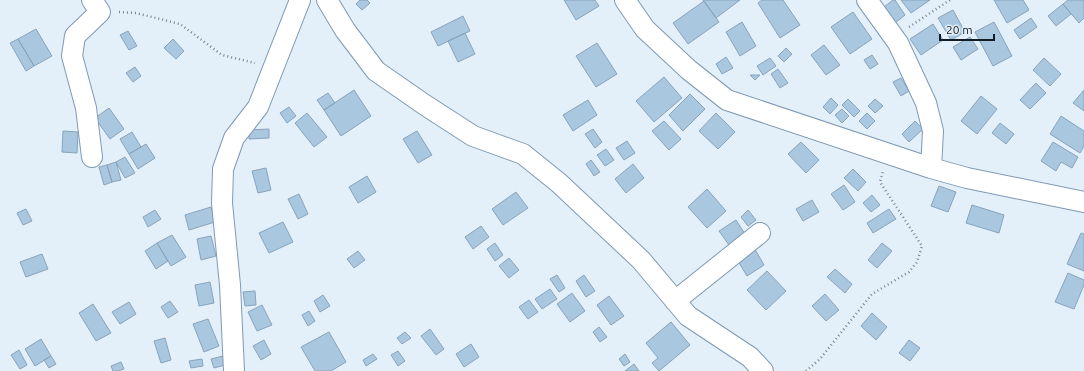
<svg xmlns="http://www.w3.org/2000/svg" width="1084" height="371" viewBox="0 0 1084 371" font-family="Ubuntu,sans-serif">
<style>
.building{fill:#aac7e0;stroke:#88a4bc}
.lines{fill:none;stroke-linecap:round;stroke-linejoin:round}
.minor-casing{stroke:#7f9ab3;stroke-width:22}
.path{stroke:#7a868f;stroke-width:2.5;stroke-dasharray:1 3;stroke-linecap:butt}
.minor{stroke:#fff;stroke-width:20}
</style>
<rect width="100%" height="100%" fill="#e3eff9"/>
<path class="building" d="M360 0H367L370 3 362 10 356 4Z
M564 0H595L599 6 576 20Z
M703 0H740L716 18Z
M762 0H783L800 25 780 38 758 3Z
M893 0H895L905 15 895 23 884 7Z
M901 0H930L911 13Z
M994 0H1023L1029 10 1007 23Z
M1068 0H1084V18L1079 23 1063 4Z
M704 1 719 22 688 44 673 23Z
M1063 4 1071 14 1056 26 1048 16Z
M953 10 965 32 951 40 938 18Z
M853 12 872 39 850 54 831 27Z
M463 16 470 31 438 46 431 32Z
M1031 18 1037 27 1020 39 1014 30Z
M742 22 756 46 740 56 726 32Z
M994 22 1012 56 993 66 975 32Z
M933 24 943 40 921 55 910 39Z
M36 29 52 56 34 66 18 39Z
M128 31 137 46 129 50 120 35Z
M465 33 475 54 458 62 448 41Z
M970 37 978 49 961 60 953 47Z
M18 39 34 66 26 71 10 43Z
M173 39 184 51 176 59 164 48Z
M597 43 617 74 596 87 576 56Z
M824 45 840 65 826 75 811 55Z
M786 48 792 54 784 62 778 56Z
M872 55 878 64 870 69 864 60Z
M726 57 733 68 722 74 716 64Z
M770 58 776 66 763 75 757 66Z
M1044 58 1061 74 1050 86 1033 70Z
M135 67 141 76 133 82 126 73Z
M778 69 788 83 780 88 771 74Z
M750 75H760L755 80Z
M664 77 682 98 654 122 636 101Z
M901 78 909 91 901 96 893 82Z
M1036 83 1046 93 1030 109 1020 100Z
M354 90 371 116 341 136 324 110Z
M1084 90V111L1073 103Z
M328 93 335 103 324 110 317 100Z
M690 94 705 109 683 131 669 115Z
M981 96 997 109 977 134 961 121Z
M831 98 838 105 830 114 823 107Z
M848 99 860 111 854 117 842 105Z
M875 99 883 106 875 113 868 106Z
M588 100 597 115 573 131 563 115Z
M289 107 296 116 287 123 280 113Z
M109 108 124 129 110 139 95 118Z
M842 109 849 116 842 123 835 115Z
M307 113 327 137 314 147 295 123Z
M716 113 735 132 718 149 699 131Z
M867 113 875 121 867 129 859 121Z
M1061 116 1084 131V146L1080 153 1050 134Z
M664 121 681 139 669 150 652 131Z
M915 121 923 129 909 142 902 134Z
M1000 123 1014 134 1006 144 992 133Z
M269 129V138L249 139V130Z
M593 129 602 142 595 148 585 134Z
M63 131 78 132 77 153 62 152Z
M417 131 432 155 418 163 403 139Z
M132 132 141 147 129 154 120 139Z
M627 141 635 153 624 160 616 148Z
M801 142 819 160 806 173 788 154Z
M1053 142 1078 157 1072 168 1061 162 1056 171 1041 161Z
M146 144 155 158 138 169 129 154Z
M606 149 614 160 605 166 597 155Z
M125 157 135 173 125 178 116 162Z
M591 160 600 172 594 176 586 164Z
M116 162 121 180 112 182 107 165Z
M633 164 644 178 626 193 615 179Z
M107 165 112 182 104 185 99 167Z
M266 168 271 190 258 193 252 171Z
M853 169 866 182 858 191 844 178Z
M367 176 376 192 358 203 349 187Z
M844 185 855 202 843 210 831 194Z
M939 186 956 192 948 212 931 206Z
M707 189 726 211 707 228 688 207Z
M516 192 528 208 503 225 492 209Z
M299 194 308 214 298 219 288 199Z
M872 195 880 205 871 212 863 203Z
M812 200 819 212 803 221 796 209Z
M972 205 1004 215 999 233 966 223Z
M211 207 215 222 189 230 185 215Z
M26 209 32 221 23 225 17 213Z
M889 209 896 219 873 233 867 223Z
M155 210 161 219 148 227 143 217Z
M748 210 756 220 748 226 741 217Z
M736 220 745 234 729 245 719 231Z
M283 222 293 242 269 253 259 233Z
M481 226 489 237 473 249 465 237Z
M1081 233 1084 234V271L1067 264Z
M172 235 186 257 171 266 157 243Z
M211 236 216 256 201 260 197 239Z
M157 243 168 261 156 269 145 251Z
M495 243 503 255 495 261 487 249Z
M882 243 892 251 877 268 868 260Z
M753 246 764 265 747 276 735 256Z
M358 251 365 260 354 268 347 259Z
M42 254 48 269 26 277 20 262Z
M509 258 519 270 509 278 499 266Z
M835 269 852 284 845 293 827 277Z
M767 271 786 291 766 310 747 290Z
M1068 273 1084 280V285L1074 309 1055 302Z
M557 275 565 288 559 292 550 279Z
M584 275 595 291 586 297 576 281Z
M210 282 214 303 199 306 195 285Z
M550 289 557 299 542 309 535 299Z
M255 291 256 305 245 306 243 292Z
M572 293 585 311 570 322 557 304Z
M825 294 839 310 826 321 812 306Z
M323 295 330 306 320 312 314 301Z
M609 296 624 316 611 325 597 305Z
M529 300 538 312 528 319 519 307Z
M170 301 178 312 168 318 161 307Z
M129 302 136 314 120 324 112 312Z
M93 304 111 333 96 341 79 313Z
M262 305 272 325 257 331 248 312Z
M309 311 315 321 308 326 302 315Z
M872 313 887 327 876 340 861 326Z
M208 319 219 346 204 352 193 324Z
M671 322 690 345 659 371 652 363 658 358 646 343Z
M599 327 607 337 600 342 593 332Z
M430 329 444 349 436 355 421 336Z
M329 332 346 362 331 371H315L301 347Z
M405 332 411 338 402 344 397 338Z
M165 338 171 360 161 363 154 341Z
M41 339 51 356 35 366 25 349Z
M264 340 271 354 261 360 253 346Z
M909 340 920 348 910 361 899 353Z
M471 344 479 357 464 367 456 354Z
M19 350 27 365 20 369 11 355Z
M398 351 405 361 398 366 391 355Z
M373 354 377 359 366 366 363 360Z
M625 354 630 362 624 366 619 359Z
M51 356 56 364 49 368 44 360Z
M223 356 225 365 214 368 211 359Z
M202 359 203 366 191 368 189 361Z
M121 362 124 369 118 371H113L111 366Z
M634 364 639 371H625Z"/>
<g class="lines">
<g class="minor-casing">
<path id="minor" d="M327 0 345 30 376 71 425 105 473 136 523 154 559 183 641 260 688 316 750 357 763 371
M625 0 645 29 689 70 727 100 931 168 967 178 1084 202
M867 0 898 43 926 103 933 131 931 168
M92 157 86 108 72 56 75 36 100 12 92 0
M675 301 760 233
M234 371 230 285 222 203 223 169 234 138 258 107 300 0"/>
</g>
<path class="path" d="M119 12 136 13 180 24 222 55 255 63
M909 27 950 0
M806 371 820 359 872 294 909 272 917 262 922 246 880 182 883 171"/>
<use href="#minor" class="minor"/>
</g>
<path d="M940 34v6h54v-6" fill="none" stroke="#111c25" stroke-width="2"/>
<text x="946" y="34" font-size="12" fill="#111c25" stroke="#e3eff9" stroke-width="3" paint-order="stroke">20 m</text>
</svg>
